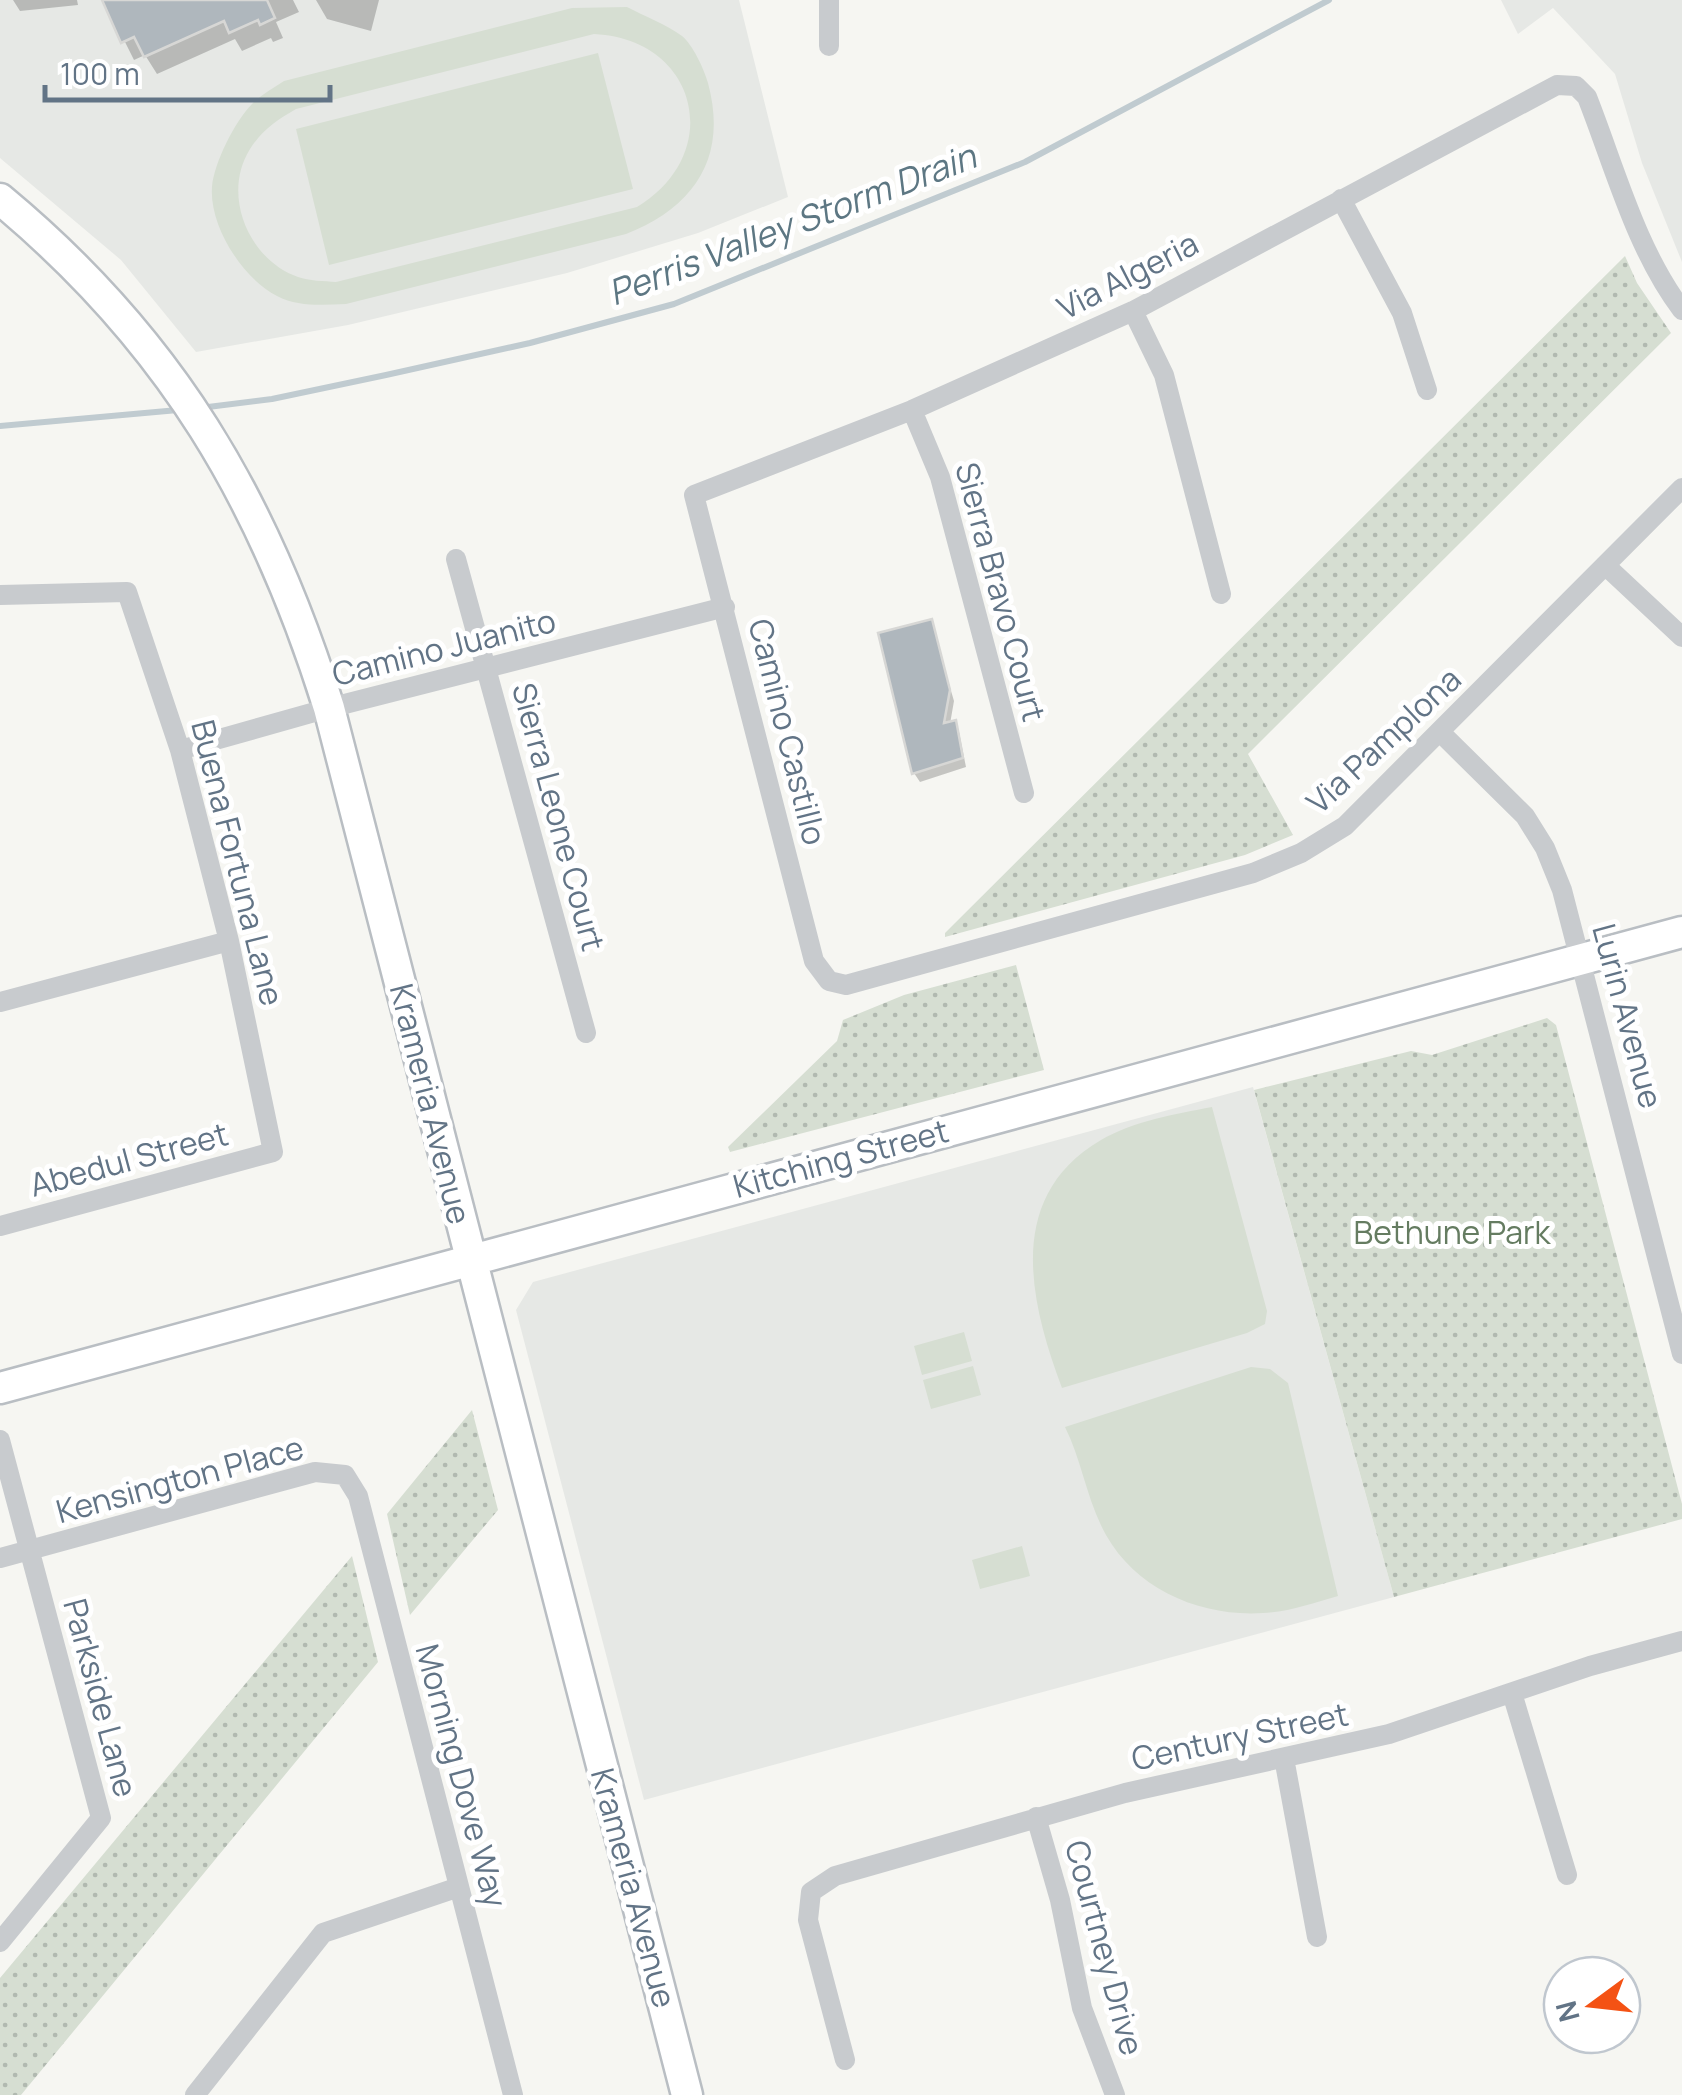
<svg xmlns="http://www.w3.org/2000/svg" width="1682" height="2095" viewBox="0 0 1682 2095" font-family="Manrope,sans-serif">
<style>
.built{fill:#e6e8e5}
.green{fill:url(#green-dots)}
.pitch{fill:#d6ded2;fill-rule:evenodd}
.shadow{fill:#0003}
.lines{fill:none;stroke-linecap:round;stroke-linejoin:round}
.stream{stroke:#c0cbd0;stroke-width:6}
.building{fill:#afb7bd;stroke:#d7d7d5;stroke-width:2.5}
.secondary-casing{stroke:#b9bec3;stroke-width:35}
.street{stroke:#c8cbce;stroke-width:20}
.secondary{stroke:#fff;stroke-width:30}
.labels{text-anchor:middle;stroke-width:10;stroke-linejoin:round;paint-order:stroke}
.street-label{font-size:32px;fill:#627486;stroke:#fff}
.park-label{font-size:32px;fill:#657c61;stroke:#fff}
.water-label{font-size:35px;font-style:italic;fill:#5d7783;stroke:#fff}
</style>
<defs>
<pattern id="green-dots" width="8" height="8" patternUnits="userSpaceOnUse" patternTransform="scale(2.5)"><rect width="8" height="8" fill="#d6ded2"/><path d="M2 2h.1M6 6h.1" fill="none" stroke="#b1b9b0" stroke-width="1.8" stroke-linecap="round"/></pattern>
</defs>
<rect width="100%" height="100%" fill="#f6f6f2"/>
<path class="built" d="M0 0H739L788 197 698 233 567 273 348 325 196 352 121 260 0 158Z
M1501 0H1682V262L1642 163 1615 74 1553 8 1518 34Z
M1253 1087 1394 1597 644 1800 516 1310 533 1282Z"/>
<path class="green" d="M1625 256 1637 283 1671 333 1248 754 1293 835 1245 855 945 937V933Z
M1016 965 1044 1070 730 1152 728 1147 837 1041 843 1020 904 995Z
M1547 1018 1556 1025 1682 1504V1519L1394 1597 1254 1090 1411 1051 1432 1055Z
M472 1410 498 1510 410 1615 387 1514Z
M352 1556 378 1662 21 2095H0V1978Z"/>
<path class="pitch" d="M627 7C644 16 666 24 682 36 693 45 704 69 708 83 728 157 695 207 626 234L346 304C322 305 298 307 277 296 243 279 209 226 212 187 214 163 235 121 252 104 261 95 273 88 284 81L572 8ZM594 34C698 39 726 153 637 207L336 282C324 281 309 281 298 277 249 260 221 195 250 149 262 130 277 120 296 109Z
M598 53 633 189 329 265 296 129Z
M1212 1107 1267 1311 1265 1324 1247 1333 1062 1388C1029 1300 1005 1196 1101 1140 1134 1121 1175 1114 1212 1107Z
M964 1332 972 1361 922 1375 914 1346Z
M973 1366 981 1395 931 1409 923 1380Z
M1251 1367 1270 1369 1288 1383 1338 1596C1313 1603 1289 1612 1263 1613 1201 1617 1137 1590 1106 1535 1087 1501 1082 1461 1065 1427Z
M1022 1546 1030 1576 980 1589 972 1560Z"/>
<path class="shadow" d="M13 0H77L78 5 20 11Z
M104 0H293L299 12 276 22 283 38 273 42 271 38 242 51 235 39 157 74 145 55 134 60Z
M316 0H379L371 31 327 19Z
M931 622 954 701 950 724 954 723 959 732 966 767 920 782 914 773Z"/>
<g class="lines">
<path class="stream" d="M200 408 272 399 386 375 530 343 674 304 1025 162 1329 0
M0 426 178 410"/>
</g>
<path class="building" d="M102 0H267L275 18 260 25 258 20 229 33 224 21 144 57 134 37 121 43Z
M932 619 950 690 944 723 956 720 963 758 912 774 878 633Z"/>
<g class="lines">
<g class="secondary-casing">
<path id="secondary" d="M0 199C170 340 264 499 329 708L687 2095
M0 1388 1682 932"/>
</g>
<path class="street" d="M829 46V0
M1341 199 1402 313 1427 390
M1682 310C1636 249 1615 168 1587 97L1576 86 1557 85 1133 311 912 410 694 495 814 961 829 981 846 985 1253 873 1301 853 1345 826 1682 488
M1133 311 1164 375 1221 594
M912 410 940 477 1024 793
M456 559 586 1033
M1605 565 1682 637
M0 595 127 592 180 750 229 941 273 1152 0 1226
M1440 732 1525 816 1545 848 1562 890 1682 1354
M180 750 329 708 725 607
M0 1002 229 941
M0 1440 101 1818 0 1942
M0 1558 315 1472 345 1475 358 1496 513 2095
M1512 1693 1567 1875
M1284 1758 1317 1937
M1036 1817 1060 1900 1082 2008 1115 2095
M845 2060 808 1920 811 1892 835 1876 1125 1793 1389 1734 1590 1666 1682 1641
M195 2095 323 1933 459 1887"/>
<use href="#secondary" class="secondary"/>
</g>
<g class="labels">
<g class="street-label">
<text transform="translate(1128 276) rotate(-27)" y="11">Via Algeria</text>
<text transform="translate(1000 592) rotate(75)" y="11">Sierra Bravo Court</text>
<text transform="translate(444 648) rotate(-14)" y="11">Camino Juanito</text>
<text transform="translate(787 732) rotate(76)" y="11">Camino Castillo</text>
<text transform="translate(1384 741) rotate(-43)" y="11">Via Pamplona</text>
<text transform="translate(558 817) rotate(75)" y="11">Sierra Leone Court</text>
<text transform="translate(237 863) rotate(76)" y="11">Buena Fortuna Lane</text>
<text transform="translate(1627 1016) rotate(75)" y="11">Lurin Avenue</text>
<text transform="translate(430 1104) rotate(76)" y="11">Krameria Avenue</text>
<text transform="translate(841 1159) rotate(-15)" y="11">Kitching Street</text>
<text transform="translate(129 1160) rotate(-15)" y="11">Abedul Street</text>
<text transform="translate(180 1480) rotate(-15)" y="11">Kensington Place</text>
<text transform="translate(100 1698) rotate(75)" y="11">Parkside Lane</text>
<text transform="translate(1240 1737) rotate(-12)" y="11">Century Street</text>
<text transform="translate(461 1776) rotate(75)" y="11">Morning Dove Way</text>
<text transform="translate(633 1888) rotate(75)" y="11">Krameria Avenue</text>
<text transform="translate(1104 1948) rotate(75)" y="11">Courtney Drive</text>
</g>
<g class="park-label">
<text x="1452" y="1244">Bethune Park</text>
</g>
<g class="water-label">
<text transform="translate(792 225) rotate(-21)" y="12">Perris Valley Storm Drain</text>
</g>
</g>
<g transform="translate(1592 2005) rotate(255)"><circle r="48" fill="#ffffff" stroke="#c0c7cf" stroke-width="2.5"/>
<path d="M0-8L18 38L0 25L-18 38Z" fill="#f45214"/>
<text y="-15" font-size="28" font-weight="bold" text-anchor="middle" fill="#627486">N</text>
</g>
<path d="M45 85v15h285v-15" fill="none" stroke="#627486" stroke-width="5"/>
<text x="60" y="85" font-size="30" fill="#627486" stroke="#ffffff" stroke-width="8" paint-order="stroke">100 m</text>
</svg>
